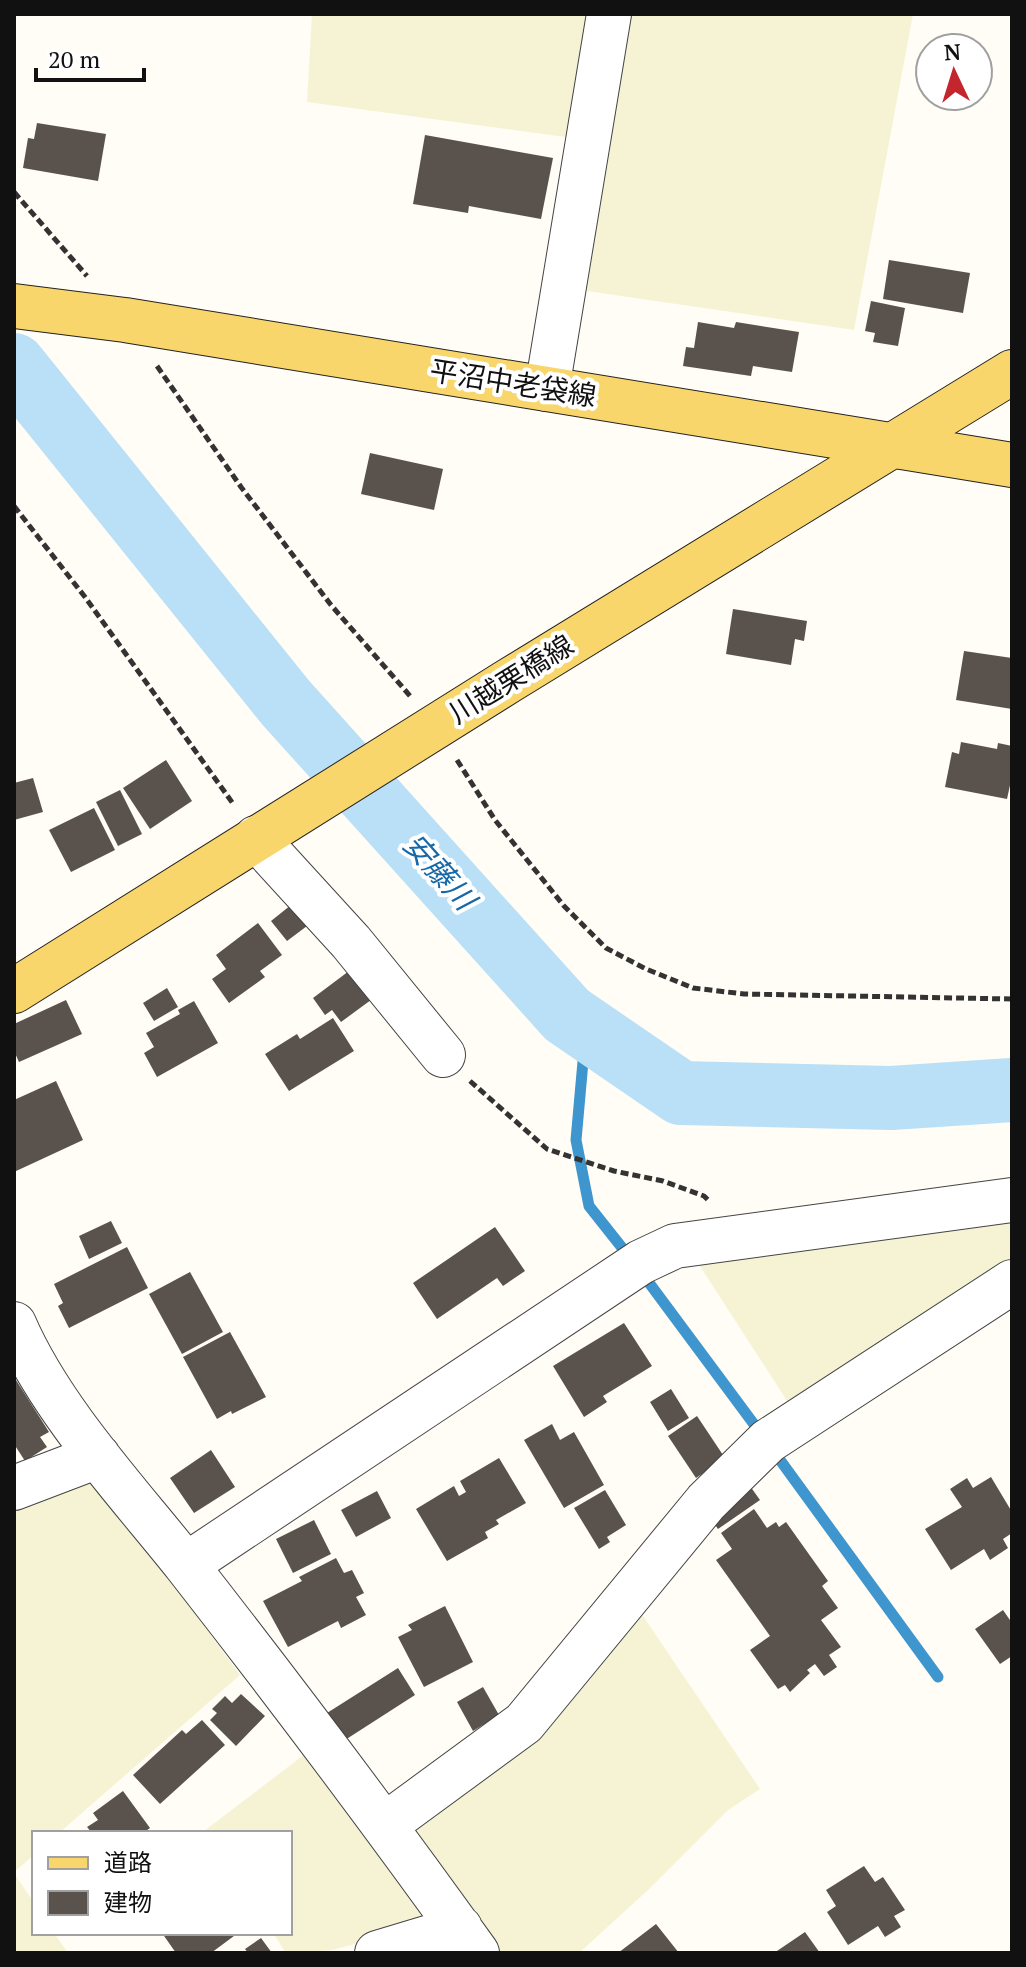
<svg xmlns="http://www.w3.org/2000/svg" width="1026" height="1967" viewBox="0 0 1026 1967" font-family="'PT Serif','Noto Sans JP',serif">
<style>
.farmland{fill:#f6f3d4}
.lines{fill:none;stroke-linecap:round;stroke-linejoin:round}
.stream{stroke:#3f96cf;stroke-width:11}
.river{stroke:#b9e0f7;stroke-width:64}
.building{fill:#5a524d}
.minor-casing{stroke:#444;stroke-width:46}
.major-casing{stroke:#222;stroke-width:46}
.path{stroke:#333;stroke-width:5;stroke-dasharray:8 4;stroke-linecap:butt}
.minor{stroke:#fff;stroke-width:44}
.major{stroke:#f9d66b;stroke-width:44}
.labels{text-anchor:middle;stroke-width:8;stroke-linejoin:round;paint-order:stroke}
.street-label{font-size:28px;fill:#111;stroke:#fff}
.water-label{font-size:30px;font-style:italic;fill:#1768a6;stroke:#fff}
</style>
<rect width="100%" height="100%" fill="#fffdf5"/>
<path class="farmland" d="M312 14H594L573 138 307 102Z
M626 14H913L854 330 580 290Z
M1012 1222V1269L793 1410 698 1263Z
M92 1471 240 1675 59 1833H34V1855L14 1872V1507Z
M637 1607 760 1789 728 1810 647 1891 579 1953H500L410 1824Z
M309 1751 431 1924 332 1950 286 1953 273 1933H290V1833L204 1831Z
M14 1873 34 1903V1933H54L68 1953H14Z"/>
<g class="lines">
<path class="stream" d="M586 1028 576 1140 589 1206 631 1259
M641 1272 762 1435
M772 1449 938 1677"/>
<path class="river" d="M14 365 286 703 567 1015 681 1093 891 1098 1012 1090"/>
</g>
<path class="building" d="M37 123 106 134 98 181 23 168 28 138 34 139Z
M425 135 553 158 541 219 469 206 468 213 413 204Z
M889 260 970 273 963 313 883 299Z
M871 301 905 308 898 346 873 342 875 333 865 331Z
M698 322 734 328 736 322 799 332 792 372 753 366 751 376 683 366 686 347 694 348Z
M370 453 443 469 434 510 361 494Z
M733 609 807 621 804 641 795 639 791 665 726 654Z
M964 651 1012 658V709L956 700Z
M961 742 997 749 998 743 1012 746V776L1007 799 945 787 952 752 959 754Z
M166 760 192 801 150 829 123 788Z
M33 778 43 812 14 820V783Z
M120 790 142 834 118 846 96 802Z
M94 808 115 850 71 872 49 830Z
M291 905 307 926 287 941 271 921Z
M258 923 282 955 260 971 265 977 229 1003 212 979 226 969 216 955Z
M353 968 375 997 341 1022 332 1010 325 1015 313 998Z
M167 988 178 1007 154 1021 143 1003Z
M66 1000 82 1034 19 1062 14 1051V1024Z
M194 1001 218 1043 157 1077 144 1053 154 1047 146 1033 180 1014 178 1010Z
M333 1018 354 1051 289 1091 265 1054 297 1034 300 1039Z
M56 1081 83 1140 14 1172V1100Z
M111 1221 122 1243 89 1259 79 1236Z
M495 1227 525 1271 503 1286 497 1278 437 1319 413 1283Z
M127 1247 148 1288 69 1328 58 1306 63 1303 54 1284Z
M190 1272 223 1332 182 1354 149 1294Z
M624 1323 652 1366 603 1396 607 1402 584 1417 553 1366Z
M230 1332 266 1397 232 1414 231 1411 217 1419 183 1357Z
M16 1380 49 1432 40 1437 47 1447 25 1461 14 1444Z
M671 1389 689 1418 668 1431 650 1402Z
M697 1416 725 1458 696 1478 668 1436Z
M552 1424 560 1440 574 1432 604 1485 564 1508 524 1440Z
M211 1450 235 1487 194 1513 170 1478Z
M499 1458 526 1503 496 1520 499 1524 485 1532 488 1538 447 1561 416 1509 454 1486 459 1496 466 1492 460 1481Z
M991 1477 1012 1512V1533L1003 1539 1008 1548 990 1560 984 1549 951 1570 925 1529 962 1507 950 1489 967 1478 973 1488Z
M750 1486 760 1500 718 1529 709 1516Z
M605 1490 626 1525 607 1537 610 1542 599 1549 574 1508Z
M377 1491 391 1518 356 1537 341 1510Z
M754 1509 767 1528 776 1522 779 1527 786 1522 828 1581 822 1586 838 1608 821 1620 841 1647 829 1655 837 1667 824 1676 815 1664 807 1670 810 1673 790 1692 785 1685 778 1689 750 1650 770 1636 716 1560 732 1549 721 1533Z
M314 1520 331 1554 293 1573 276 1539Z
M336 1558 344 1573 352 1570 364 1593 356 1597 366 1615 341 1628 338 1621 288 1647 263 1601 302 1581 299 1577Z
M445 1606 473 1662 424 1687 398 1637 412 1630 408 1625Z
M1003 1610 1012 1623V1656L1000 1664 975 1629Z
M398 1668 415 1695 345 1740 327 1713Z
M483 1687 499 1715 473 1731 457 1702Z
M241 1694 265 1716 236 1746 210 1720 217 1713 212 1709 225 1696 232 1703Z
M202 1720 225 1745 160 1804 133 1775 182 1730 186 1734Z
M123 1791 150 1828 143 1833H92L87 1827 98 1820 93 1813Z
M864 1866 875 1882 883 1877 905 1910 894 1916 901 1927 885 1937 878 1926 848 1945 827 1912 836 1906 826 1890Z
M656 1924 679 1953H618Z
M805 1932 820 1953H774Z
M162 1933H238L211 1953H176Z
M261 1938 272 1953H248L245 1949Z"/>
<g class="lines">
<g class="minor-casing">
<path id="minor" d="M547 389 609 14
M256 838 351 942 443 1055
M14 1324C51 1410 128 1492 186 1565 286 1693 383 1822 477 1953
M14 1488 98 1456
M186 1565 641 1262 675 1246 1012 1200
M385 1825 524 1723 706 1502 768 1441 1012 1282
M377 1953 460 1928"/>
</g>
<g class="major-casing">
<path id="major" d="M14 306 125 320 1012 465
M14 991 510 680 1012 372"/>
</g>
<path class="path" d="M14 192 87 276
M157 366 241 487 331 605 411 697
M14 506 85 597 234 805
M457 760 495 820 564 906 606 948 646 969 693 988 744 994 1012 999
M470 1081 547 1149 614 1171 663 1181 704 1196 709 1201"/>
<use href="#minor" class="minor"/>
<use href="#major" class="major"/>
</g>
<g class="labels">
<g class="street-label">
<text transform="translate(513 383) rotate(9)" y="10">平沼中老袋線</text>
<text transform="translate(511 679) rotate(-32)" y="10">川越栗橋線</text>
</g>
<g class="water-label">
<text transform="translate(439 872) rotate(48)" y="10">安藤川</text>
</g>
</g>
<rect width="1026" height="1967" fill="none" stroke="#111111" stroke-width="32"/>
<rect x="32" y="1831" width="260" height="104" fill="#ffffff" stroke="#a0a0a0" stroke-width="2"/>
<rect x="48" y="1857" width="40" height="12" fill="#f9d66b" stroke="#a0a0a0" stroke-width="2"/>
<text x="104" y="1871" font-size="24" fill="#111111">道路</text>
<rect x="48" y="1891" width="40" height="24" fill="#5a524d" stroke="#a0a0a0" stroke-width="2"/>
<text x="104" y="1911" font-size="24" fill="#111111">建物</text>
<g transform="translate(954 72) rotate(356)"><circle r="38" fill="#ffffff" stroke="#a0a0a0" stroke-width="2"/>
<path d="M0-6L14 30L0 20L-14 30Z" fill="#c4262e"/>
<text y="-12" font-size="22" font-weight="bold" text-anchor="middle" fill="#111111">N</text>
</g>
<path d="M36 68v12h108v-12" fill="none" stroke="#111111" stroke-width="4"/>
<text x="48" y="68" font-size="24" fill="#111111" stroke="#ffffff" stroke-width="6" paint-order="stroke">20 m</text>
</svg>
